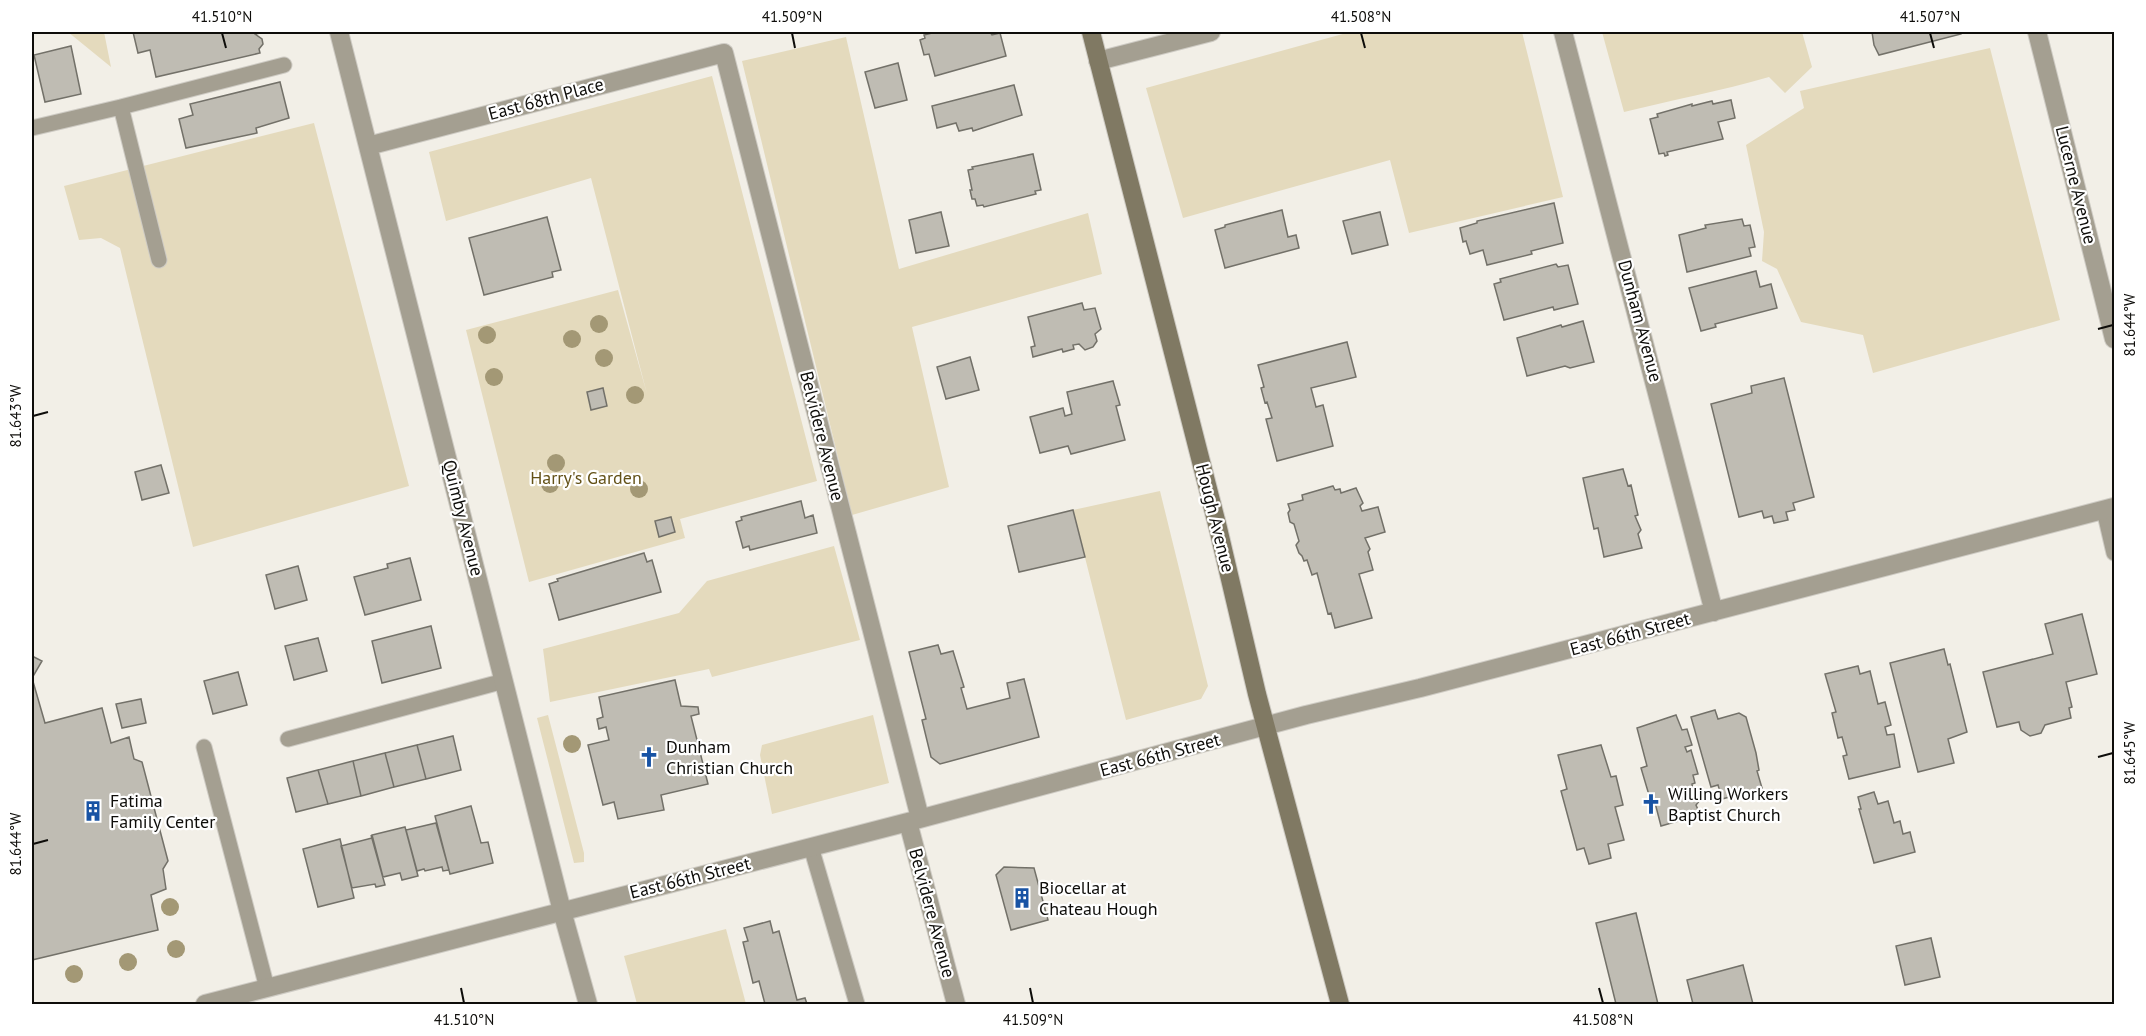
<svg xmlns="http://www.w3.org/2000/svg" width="2146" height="1036" viewBox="0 0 2146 1036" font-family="'PT Sans',sans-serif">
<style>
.green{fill:#e4dabd}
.building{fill:#bfbcb3;stroke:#737169;stroke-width:1.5}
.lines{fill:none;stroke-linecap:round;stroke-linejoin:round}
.lane-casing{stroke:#cecbc4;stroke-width:17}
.street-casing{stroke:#cecbc4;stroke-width:20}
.secondary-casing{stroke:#cecbc4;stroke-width:20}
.lane{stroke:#a49f91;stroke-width:15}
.street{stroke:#a49f91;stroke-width:18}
.secondary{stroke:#807963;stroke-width:18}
.tree{fill:#a39875}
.ticks{fill:none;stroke:#0e0d0a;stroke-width:2}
.labels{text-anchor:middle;stroke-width:4.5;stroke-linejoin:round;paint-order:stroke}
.street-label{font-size:18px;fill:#0e0d0a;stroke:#fff}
.park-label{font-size:18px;fill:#635117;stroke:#fff}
.poi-label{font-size:18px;fill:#0e0d0a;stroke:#fff;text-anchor:start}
.neatline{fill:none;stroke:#0e0d0a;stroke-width:2}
.ticks-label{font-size:15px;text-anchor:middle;fill:#0e0d0a}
</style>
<rect width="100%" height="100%" fill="#f2efe7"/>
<path class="green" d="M68 32H104L111 67Z
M1350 32H1522L1563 197 1409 233 1390 160 1183 218 1146 88Z
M1602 32H1802L1812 67 1785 93 1769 77C1721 91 1672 100 1624 112Z
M846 37 899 269 1088 213 1102 274 912 327 949 487 852 515 742 61Z
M1990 48 2060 320 1873 373 1863 335 1801 322 1777 269 1762 261 1764 232 1746 145 1804 108 1800 91Z
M712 76 817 481 680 519 685 538 529 582 466 330 618 290 647 394 591 178 446 221 429 152Z
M314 123 409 486 193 547 120 248 101 238 79 240 64 186Z
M1160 491 1208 686 1201 699 1126 720 1073 510Z
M834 546 860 640 712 677 709 669 550 702 543 649 679 613 707 581Z
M548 715 584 853V862L574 863 537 718Z
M873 715 889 783 772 814 760 755 762 745Z
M726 929 746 1004H637L624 956Z"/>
<path class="building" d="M133 32H266L255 34 262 39 263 44 259 49 260 53 156 77 150 50 138 53Z
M936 32H990L992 35 1000 33 1006 56 935 76 929 54 924 55 920 40 925 38 924 35Z
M1872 32H1961V34L1879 55 1874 45Z
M71 46 81 94 45 102 34 55Z
M898 63 907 100 875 108 865 72Z
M280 82 289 118 256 128 257 133 186 148 179 119 193 115 190 104Z
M1014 85 1022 115 973 131 972 128 959 131 956 123 937 128 932 106Z
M1731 100 1735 118 1718 122 1723 139 1667 152 1668 155 1665 156 1664 153 1659 154 1650 119 1658 117 1657 114 1692 104V106L1712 101 1713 104Z
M1033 154 1041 190 1035 191 1036 194 984 207 983 205 977 206 975 199H972L970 190H972L968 170 973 169 972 167Z
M1554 203 1563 243 1531 251 1532 254 1487 265 1483 250 1470 254 1466 241 1463 242 1460 228 1477 223V221Z
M1282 210 1288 237 1296 235 1299 248 1225 268 1215 230 1225 227V225Z
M941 212 949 246 916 253 909 220Z
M1380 212 1388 245 1352 254 1343 221Z
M547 217 561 270 552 272 553 277 484 295 469 238Z
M1742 219 1744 226 1750 225 1755 247 1749 248 1751 256 1687 272 1679 235 1706 228 1705 225Z
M1556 264 1558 267 1568 265 1578 304 1554 310 1553 307 1504 320 1494 284 1501 282 1500 279Z
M1756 271 1760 287 1771 284 1777 308 1715 324 1716 327 1701 331 1689 288Z
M1082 303 1084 310 1095 308 1101 329 1095 334 1097 341 1093 347 1085 350 1079 344 1073 345 1074 349 1063 352 1062 349 1033 357 1031 347 1035 346 1028 317Z
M1583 321 1594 362 1570 368 1565 366 1527 376 1517 338 1561 325 1562 327Z
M1347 342 1356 377 1311 388 1316 407 1323 405 1333 446 1277 461 1266 419 1272 418 1267 402 1265 403 1261 388 1264 387 1258 365Z
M970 357 979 390 946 399 937 367Z
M1784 378 1814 497 1793 503 1795 510 1786 512 1788 520 1774 523 1772 516 1764 518 1762 511 1739 517 1711 404 1752 393 1751 386Z
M1113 381 1120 405 1116 406 1125 440 1071 454 1068 446 1040 453 1030 417 1063 408 1065 416 1072 414 1067 392Z
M603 388 607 406 591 410 587 392Z
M161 465 169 493 142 500 135 472Z
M1623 469 1628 486 1631 485 1638 515 1635 516 1641 530 1638 534 1642 548 1604 557 1598 528 1594 529 1583 478Z
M1333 486 1335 490 1340 489 1341 493 1356 488 1363 503 1360 506 1362 511 1378 507 1385 532 1365 538 1370 549 1368 552 1373 570 1359 574 1372 618 1335 628 1331 613 1328 614 1317 573 1312 575 1307 560 1304 561 1302 556 1299 553 1296 545 1299 541 1294 524 1290 522 1288 513 1290 510 1288 504 1303 500 1302 495Z
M801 501 805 518 813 515 817 533 750 550 749 546 743 548 736 522 742 520 741 517Z
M1073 510 1085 557 1019 572 1008 526Z
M671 517 675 532 659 537 655 521Z
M644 553 647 562 652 560 661 592 559 620 549 584 558 581 557 579Z
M410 558 421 600 365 615 354 577 388 568 387 564Z
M298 566 307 600 275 609 266 575Z
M2082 614 2097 674 2066 682 2072 707 2069 708 2071 718 2045 725 2041 733 2030 736 2021 730 2019 722 1997 727 1983 672 2053 654 2045 624Z
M431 626 441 668 382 683 372 641Z
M318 638 327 671 294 680 285 646Z
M938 645 941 654 953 651 964 687 961 688 967 709 1010 698 1007 683 1024 679 1039 737 940 764 931 757 922 720 926 719 909 652Z
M1944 649 1948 665 1950 664 1967 732 1948 739 1954 763 1918 772 1890 663Z
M32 656 42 661 32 678 45 723 102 708 111 743 129 737 134 759 142 762 168 861 163 869 166 889 151 895 158 930 32 960Z
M1858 666 1860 674 1870 671 1878 704 1885 702 1891 725 1885 727 1887 735 1894 734 1900 767 1849 779 1843 756 1847 755 1842 737 1838 738 1832 713 1836 712 1825 674Z
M238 672 247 705 213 714 204 681Z
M675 680 681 706 698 707 699 714 691 716 708 784 661 795 664 810 618 819 614 802 603 805 588 745 609 740 606 727 599 729 597 719 603 717 599 697Z
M141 699 146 723 122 728 116 704Z
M1715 710 1718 719 1739 713 1746 717 1756 753 1759 770 1757 771 1762 788 1722 799 1718 785 1711 787 1691 717Z
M1676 715 1682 730 1687 729 1692 745 1685 747 1687 752 1691 750 1698 774 1693 775 1695 783 1692 784 1693 790 1698 792 1700 800 1696 805 1699 812 1682 816V820L1661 826 1653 795H1649L1641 768 1647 766 1637 728Z
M453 736 461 770 426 779 417 745Z
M417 745 426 779 394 787 385 753Z
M1601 745 1611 777 1616 776 1623 805 1615 807 1624 840 1608 844 1611 858 1589 864 1584 848 1577 850 1561 791 1567 789 1558 755Z
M385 753 394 787 361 796 353 761Z
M353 761 361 796 328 804 318 770Z
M318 770 328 804 296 812 287 778Z
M1874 792 1878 804 1888 801 1894 823 1900 821 1903 834 1910 832 1915 852 1874 863 1859 809H1861L1858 797Z
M471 806 481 843 488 842 493 863 450 874 435 816Z
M436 823 449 870 443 871 442 867 425 871 424 869 417 871 406 830Z
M405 827 418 876 402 880 400 873 383 877 372 835Z
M371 835 385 885 376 887 375 884 352 888 341 846 372 838Z
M340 839 354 898 318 907 303 849Z
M1004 867 1034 868 1048 920 1011 930 996 875Z
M1636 913 1658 1004H1616L1596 923Z
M770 921 773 933 779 931 797 1000 805 998 807 1004H765L759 981 753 983 743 942 748 941 744 928Z
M1931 938 1940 977 1905 985 1896 946Z
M1743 965 1753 1004H1693L1687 980Z"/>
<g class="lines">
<g class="lane-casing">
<path id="lane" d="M121 107 284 65
M32 128 121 107 159 260
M2104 510 2114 553
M288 739 504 681
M204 747 267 988
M811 847 857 1004"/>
</g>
<g class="street-casing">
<path id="street" d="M339 32 562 911 588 1004
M1563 32 1714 612
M2037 32 2114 339
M1098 61 1211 32
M368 146 724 53 920 818
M908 822 956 1004
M205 1004 908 822 1306 715 1420 688 2114 507"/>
</g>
<g class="secondary-casing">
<path id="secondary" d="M1091 32 1218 528 1257 694 1340 1004"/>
</g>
<use href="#lane" class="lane"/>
<use href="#street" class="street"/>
<use href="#secondary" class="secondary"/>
</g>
<g class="tree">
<circle cx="599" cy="324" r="9"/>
<circle cx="487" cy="335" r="9"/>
<circle cx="572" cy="339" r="9"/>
<circle cx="604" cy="358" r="9"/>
<circle cx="494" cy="377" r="9"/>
<circle cx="635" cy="395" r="9"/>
<circle cx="556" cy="463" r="9"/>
<circle cx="550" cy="484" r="9"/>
<circle cx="639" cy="489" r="9"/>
<circle cx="572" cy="744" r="9"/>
<circle cx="170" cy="907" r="9"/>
<circle cx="176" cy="949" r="9"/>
<circle cx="128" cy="962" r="9"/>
<circle cx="74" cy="974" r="9"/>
</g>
<path class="ticks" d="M222 33 226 48M792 33 795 48M1361 33 1365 48M1930 33 1934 48M2098 329 2113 325M33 416 48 412M2098 757 2113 753M33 844 48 840M461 988 464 1003M1030 988 1033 1003M1599 988 1603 1003"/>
<defs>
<g id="church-bare" transform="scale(1.62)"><path d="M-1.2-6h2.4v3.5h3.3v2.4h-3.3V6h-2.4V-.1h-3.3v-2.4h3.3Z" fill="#1853a4" stroke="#fff" stroke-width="2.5" paint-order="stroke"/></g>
<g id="building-bare" transform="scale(1.62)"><path d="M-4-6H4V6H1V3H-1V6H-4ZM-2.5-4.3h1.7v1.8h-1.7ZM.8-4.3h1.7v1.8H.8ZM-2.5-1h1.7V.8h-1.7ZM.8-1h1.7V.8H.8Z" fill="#1853a4" stroke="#fff" stroke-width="2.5" paint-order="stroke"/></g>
</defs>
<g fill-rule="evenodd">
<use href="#church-bare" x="649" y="757"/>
<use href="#church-bare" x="1651" y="804"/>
<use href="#building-bare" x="93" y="811"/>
<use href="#building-bare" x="1022" y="898"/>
</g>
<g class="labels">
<g class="street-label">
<text transform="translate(546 99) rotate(-15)" y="6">East 68th Place</text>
<text transform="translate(2076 185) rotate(76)" y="6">Lucerne Avenue</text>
<text transform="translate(1640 321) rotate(75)" y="6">Dunham Avenue</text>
<text transform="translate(822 436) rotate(76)" y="6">Belvidere Avenue</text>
<text transform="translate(463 518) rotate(76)" y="6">Quimby Avenue</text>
<text transform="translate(1215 518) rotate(76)" y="6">Hough Avenue</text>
<text transform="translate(1630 634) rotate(-15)" y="6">East 66th Street</text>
<text transform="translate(1160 755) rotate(-15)" y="6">East 66th Street</text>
<text transform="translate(690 878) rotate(-14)" y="6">East 66th Street</text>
<text transform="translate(932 913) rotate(75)" y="6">Belvidere Avenue</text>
</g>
<g class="park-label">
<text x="586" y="484">Harry's Garden</text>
</g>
<g class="poi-label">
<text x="666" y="753">Dunham<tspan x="666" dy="21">Christian Church</tspan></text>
<text x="1668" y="800">Willing Workers<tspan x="1668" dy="21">Baptist Church</tspan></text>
<text x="110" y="807">Fatima<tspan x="110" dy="21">Family Center</tspan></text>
<text x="1039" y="894">Biocellar at<tspan x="1039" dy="21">Chateau Hough</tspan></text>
</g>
</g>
<rect width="2146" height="1036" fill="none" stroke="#ffffff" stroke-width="66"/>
<rect x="33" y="33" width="2080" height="970" class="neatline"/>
<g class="ticks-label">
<text x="222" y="22">41.510°N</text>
<text x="792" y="22">41.509°N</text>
<text x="1361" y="22">41.508°N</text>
<text x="1930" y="22">41.507°N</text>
<text transform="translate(2130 325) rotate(-90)" y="5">81.644°W</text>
<text transform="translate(16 416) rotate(-90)" y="5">81.643°W</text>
<text transform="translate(2130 753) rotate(-90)" y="5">81.645°W</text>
<text transform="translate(16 844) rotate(-90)" y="5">81.644°W</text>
<text x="464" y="1025">41.510°N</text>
<text x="1033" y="1025">41.509°N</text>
<text x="1603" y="1025">41.508°N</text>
</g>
</svg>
